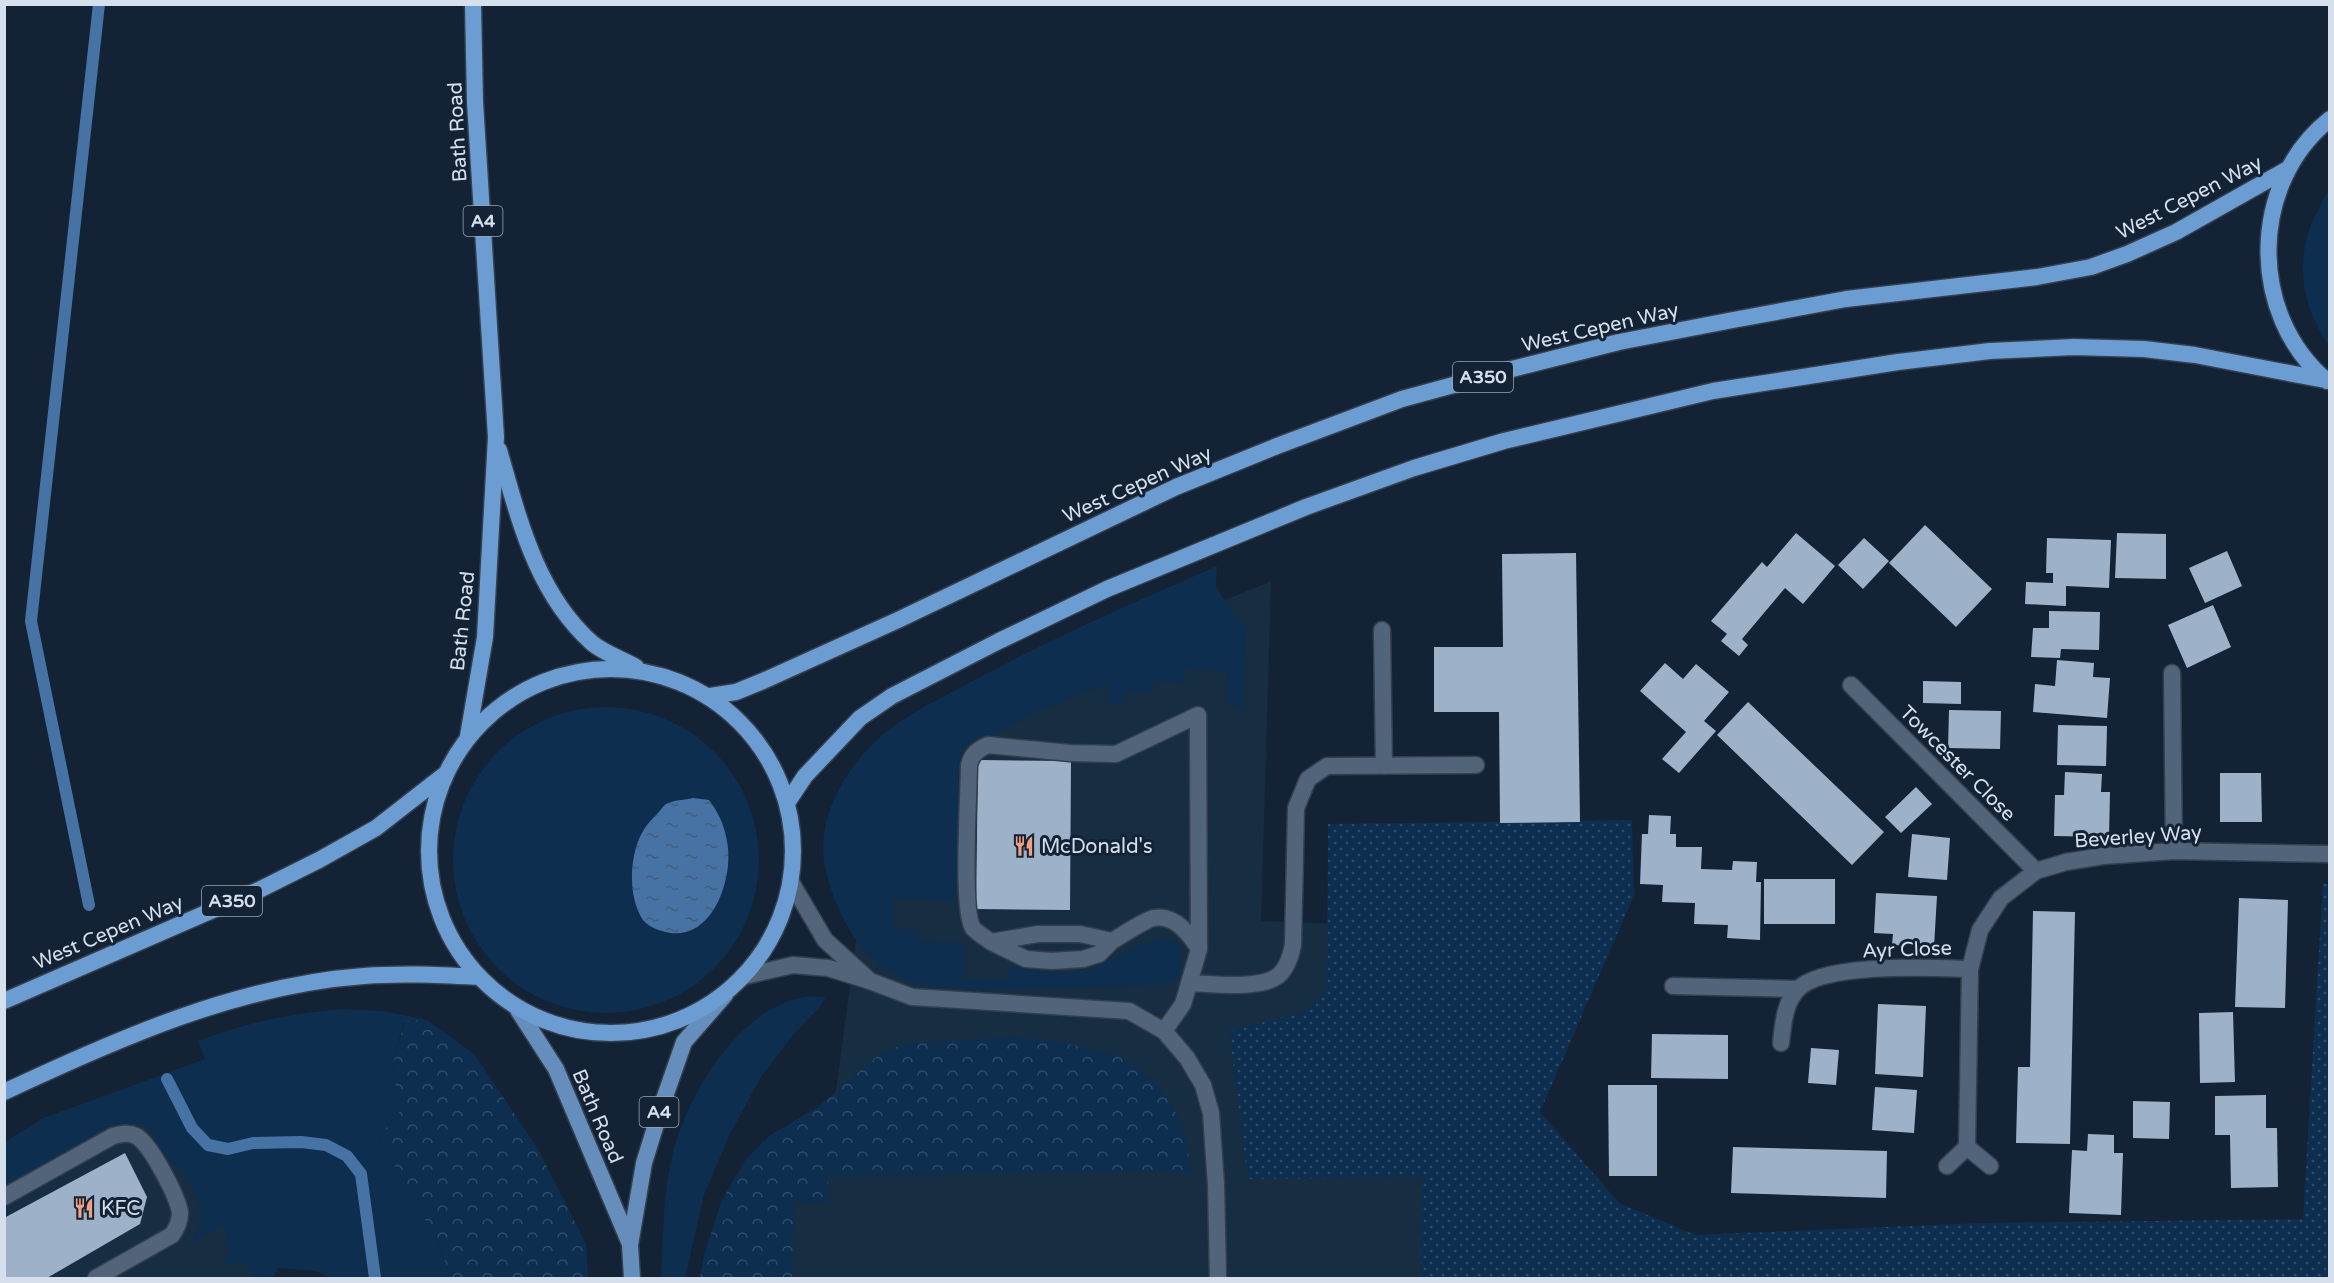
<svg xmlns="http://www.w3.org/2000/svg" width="2334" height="1283" viewBox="0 0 2334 1283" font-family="'Varela Round',sans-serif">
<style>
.built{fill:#172d42}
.grass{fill:#0d2e4f}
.forest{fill:url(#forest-crowns)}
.park{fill:url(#park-dots)}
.water{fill:url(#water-ripples)}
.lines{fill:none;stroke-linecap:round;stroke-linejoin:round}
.stream{stroke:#4673a4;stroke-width:12}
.building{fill:#9db2c9}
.service-casing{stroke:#343f4e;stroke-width:19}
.minor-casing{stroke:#343f4e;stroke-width:19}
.primary-casing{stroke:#343f4e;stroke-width:19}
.trunk-casing{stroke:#343f4e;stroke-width:19}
.service{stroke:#526479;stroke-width:16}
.minor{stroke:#526479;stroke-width:16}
.primary{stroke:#658ebc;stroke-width:16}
.trunk{stroke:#6b9cd2;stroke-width:16}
.labels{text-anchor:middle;stroke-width:6;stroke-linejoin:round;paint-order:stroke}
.shield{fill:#132335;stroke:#9ba7b5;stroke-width:1.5}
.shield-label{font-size:18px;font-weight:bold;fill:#d5e0ec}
.street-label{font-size:20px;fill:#d5e0ec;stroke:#132335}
.poi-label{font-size:20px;fill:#d5e0ec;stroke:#132335;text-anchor:start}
</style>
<defs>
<pattern id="forest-crowns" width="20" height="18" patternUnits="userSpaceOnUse" patternTransform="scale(1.5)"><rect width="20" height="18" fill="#0d2e4f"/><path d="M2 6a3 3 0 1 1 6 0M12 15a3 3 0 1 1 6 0" fill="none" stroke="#2f4c68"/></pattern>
<pattern id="park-dots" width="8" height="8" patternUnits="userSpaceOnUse" patternTransform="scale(1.5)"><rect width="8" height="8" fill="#0d2e4f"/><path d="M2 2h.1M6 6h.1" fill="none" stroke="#2f4c68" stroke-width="1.8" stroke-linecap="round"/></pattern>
<pattern id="water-ripples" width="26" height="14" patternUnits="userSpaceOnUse" patternTransform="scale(1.5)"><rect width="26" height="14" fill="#4673a4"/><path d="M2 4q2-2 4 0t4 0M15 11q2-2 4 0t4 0" fill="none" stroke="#435d7a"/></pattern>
</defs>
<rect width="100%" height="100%" fill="#132335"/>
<path class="built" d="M1271 581 1261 921 1446 928 1467 1278H744L829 1143 876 792 950 714Z
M197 1077 260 1278H5L4 1160Z"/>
<path class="grass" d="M2329 190V345C2299 304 2294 255 2318 210 2321 203 2324 196 2329 190Z
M1217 566 1216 586 1234 617 1245 630 1243 712 1228 702 1227 671 1184 669 1183 682 1153 681 1152 692 1125 691 1124 704 1108 703V683L1039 711 994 734 974 740 965 747 961 757 958 877 953 901 894 898V929L919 930 920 942 964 943V979H1009V966C1029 972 1069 977 1088 970 1113 961 1136 945 1162 938H1167L1180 948 1181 970 1179 977 1163 984C1119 986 1076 988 1032 988 989 989 929 995 890 971 855 950 836 911 826 872 813 822 845 768 881 736 907 714 939 699 969 683 1049 639 1133 603 1217 566Z
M453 860a153 153 0 1 1 306 0a153 153 0 1 1-306 0Z
M811 996 826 997 818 1009 792 1036 761 1077 730 1134 704 1195 685 1278H661C663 1237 663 1192 673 1152 690 1090 742 1003 811 996Z
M345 1009 383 1011 427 1020 404 1022 392 1066 400 1111 378 1138 437 1240 451 1278H330L316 1271 278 1268 274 1276 252 1277 247 1262 226 1265 224 1255 231 1252 223 1223 190 1244C210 1215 199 1195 182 1168 147 1155 172 1109 105 1127L5 1186V1142L41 1119 205 1059 198 1041C248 1022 292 1013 345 1009Z"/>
<path class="forest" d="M427 1020 474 1054 538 1149 586 1244 588 1278H451L437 1240 378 1138 400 1111 392 1066 405 1021Z
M1014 1037C1047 1040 1103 1047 1131 1063 1154 1077 1177 1107 1184 1132 1188 1144 1189 1160 1191 1173L1166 1171 828 1176V1204L794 1202 792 1278H700L704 1255 722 1200 746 1159 769 1136 818 1107 881 1053 908 1043Z"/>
<path class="park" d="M1632 820 1634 895 1540 1112 1619 1203 1695 1235 1983 1223 2303 1219 2323 883 2330 885 2329 1278H1420L1422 1177 1248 1179 1229 1031 1304 1012 1327 989 1328 824Z"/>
<path class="water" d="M693 798 709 800C727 823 733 854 725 882 718 911 697 942 662 931 655 929 648 926 643 920 627 896 629 851 645 828 648 823 653 818 657 814 660 811 663 806 666 804 673 800 686 800 693 798Z"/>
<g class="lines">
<path class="stream" d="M89 905 31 621 99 4
M167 1079 192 1128 208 1145 228 1149 253 1143 301 1142 326 1145 347 1156 361 1174 375 1278"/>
</g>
<path class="building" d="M1925 525 1992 589 1956 627 1889 563Z
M1796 533 1835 566 1803 604 1785 588 1742 639 1748 645 1739 656 1721 641 1727 634 1711 621 1762 562 1767 567Z
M2117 533 2166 534V579L2115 578Z
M1864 538 1889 561 1863 589 1838 565Z
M2047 538 2111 540 2109 588 2066 586V606L2025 604 2026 582 2053 583V573H2046Z
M2227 551 2242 586 2205 603 2189 568Z
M1576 553 1580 822 1500 823 1499 712H1434V647H1503L1502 554Z
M2213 605 2231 647 2187 668 2168 625Z
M2049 611 2100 612 2099 650 2061 649 2060 658 2031 657 2033 628H2049Z
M2057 660 2094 663 2093 677 2110 678 2107 718 2033 712 2035 684 2055 686Z
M1665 663 1683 679 1696 664 1729 692 1704 721 1716 731 1679 773 1662 759 1686 732 1640 691Z
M1923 681 1961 682V704L1923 703Z
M1748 702 1884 832 1852 865 1717 735Z
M1949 710 2001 711 2000 749 1948 748Z
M2058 725 2107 726 2106 766 2057 765Z
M978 760 1071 761 1070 910 976 909Z
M2065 772 2102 774 2101 792H2110L2109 837 2054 836 2055 795H2064Z
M2220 773H2261L2262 822H2220Z
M1916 787 1932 804 1901 833 1885 817Z
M1649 815 1671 816 1670 834H1676V847H1702L1701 869 1732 870 1733 861 1757 862 1756 882H1761L1760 940 1727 938 1728 925 1694 924 1695 903 1662 902 1663 885 1640 884 1642 834H1648Z
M1912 834 1950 838 1947 880 1908 877Z
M1764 879H1835V924H1764Z
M1876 893 1937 896 1934 947 1892 945 1893 934 1874 933Z
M2239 898 2288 900 2285 1008 2235 1007Z
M2033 911 2075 912 2070 1144 2016 1143 2018 1067H2030Z
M1878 1004 1926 1006 1923 1077 1875 1074Z
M2233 1012 2235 1082 2200 1083 2199 1013Z
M1652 1034 1728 1035V1079L1651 1078Z
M1811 1048 1839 1050 1836 1085 1808 1083Z
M1608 1085H1657V1176H1609Z
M1875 1087 1917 1090 1914 1133 1872 1130Z
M2266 1095V1128H2277L2278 1187 2231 1188 2230 1135H2215V1096Z
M2133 1101 2170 1102 2169 1139 2133 1138Z
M2088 1134 2114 1135V1153H2123L2121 1215 2069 1213 2072 1150 2087 1151Z
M1733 1147 1887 1151 1886 1198 1731 1193Z
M125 1153 147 1197 140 1224 47 1278H4V1218Z"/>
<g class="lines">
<g class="service-casing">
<path id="service" d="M1382 630 1384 766
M1198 715 1199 949C1190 935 1175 914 1154 918 1146 919 1121 936 1112 941L1080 934H1038L991 942C986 938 977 933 973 928 961 911 969 792 969 765 972 754 977 750 988 745L1070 753 1116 754Z
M991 942 1026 959 1052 961 1083 959 1099 954 1112 941
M745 976 793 965 828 968 870 981 825 940 791 882
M870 981 912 997 1129 1011 1164 1031 1187 1058 1203 1085 1211 1113 1216 1185 1218 1278
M1190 983C1214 984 1262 990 1279 975 1288 967 1291 955 1293 945L1296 808 1308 779 1327 766 1476 765
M1673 986 1797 989
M1164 1031 1183 1004 1199 949
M4 1197 113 1136C121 1134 128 1132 136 1136 150 1143 178 1197 180 1213 180 1222 177 1228 172 1235L96 1278"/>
</g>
<g class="minor-casing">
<path id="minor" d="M2172 673 2174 851
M1851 685 2036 871
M1781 1043C1783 1026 1784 1004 1797 990 1822 962 1933 968 1970 969
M1947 1166 1967 1147
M1990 1166 1967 1147 1970 969 1980 930 2001 898 2036 871 2066 862 2103 856 2174 851 2330 854"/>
</g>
<g class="primary-casing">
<path id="primary" d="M518 1010 556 1069 630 1244
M632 1278 630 1245 644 1163 661 1108 684 1042 725 995"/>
</g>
<g class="trunk-casing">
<path id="trunk" d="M2327 381C2248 315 2249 183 2330 119
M499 450C519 519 536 593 592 643 604 653 622 659 636 667
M429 851a182 182 0 1 1 364 0a182 182 0 1 1-364 0Z
M710 696 736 692 763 681 898 620 1176 487 1277 446 1402 399 1512 369 1619 342 1733 320 1846 299 2037 277 2091 267 2127 254 2176 232 2286 170
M468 736 485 637 496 437 475 102 473 4
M787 803 805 776 860 718 892 696 999 641 1107 589 1306 507 1414 468 1504 441 1713 391 1898 362 1990 351 2074 347 2144 349 2195 355 2325 380
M4 1001 261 889 319 860 376 828 444 775
M4 1092C117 1039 238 985 364 976 402 973 439 975 478 977"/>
</g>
<use href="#service" class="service"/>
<use href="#minor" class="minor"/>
<use href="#primary" class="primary"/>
<use href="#trunk" class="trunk"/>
</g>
<defs>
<g id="restaurant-bare" transform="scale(1.62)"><path d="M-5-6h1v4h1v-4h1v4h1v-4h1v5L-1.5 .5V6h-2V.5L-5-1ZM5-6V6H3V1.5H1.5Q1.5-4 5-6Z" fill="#f2a081" stroke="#132335" stroke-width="2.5" paint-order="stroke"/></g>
</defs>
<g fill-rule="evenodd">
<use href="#restaurant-bare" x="1024" y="846"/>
<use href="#restaurant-bare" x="84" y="1208"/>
</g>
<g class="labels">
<g class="shield">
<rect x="463.5" y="206" width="39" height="30" rx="4.5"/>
<rect x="1453" y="362" width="60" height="30" rx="4.5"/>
<rect x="202" y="886" width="60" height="30" rx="4.5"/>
<rect x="639.5" y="1097" width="39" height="30" rx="4.5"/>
</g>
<g class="shield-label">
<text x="483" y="227">A4</text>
<text x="1483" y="383">A350</text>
<text x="232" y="907">A350</text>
<text x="659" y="1118">A4</text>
</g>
<g class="street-label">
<text transform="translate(457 132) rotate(-93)" y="7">Bath Road</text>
<text transform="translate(2189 197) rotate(-27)" y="7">West Cepen Way</text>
<text transform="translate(1600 327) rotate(-13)" y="7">West Cepen Way</text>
<text transform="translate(1137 484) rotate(-24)" y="7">West Cepen Way</text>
<text transform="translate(462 621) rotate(-84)" y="7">Bath Road</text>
<text transform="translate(1958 763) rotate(45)" y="7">Towcester Close</text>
<text transform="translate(2138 836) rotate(-4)" y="7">Beverley Way</text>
<text transform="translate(108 932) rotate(-23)" y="7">West Cepen Way</text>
<text transform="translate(1907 949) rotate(-2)" y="7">Ayr Close</text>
<text transform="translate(598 1116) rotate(67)" y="7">Bath Road</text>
</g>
<g class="poi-label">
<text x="1041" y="853">McDonald's</text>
<text x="101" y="1215">KFC</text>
</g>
</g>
<rect width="2334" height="1283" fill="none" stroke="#d5e0ec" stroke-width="12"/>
</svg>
